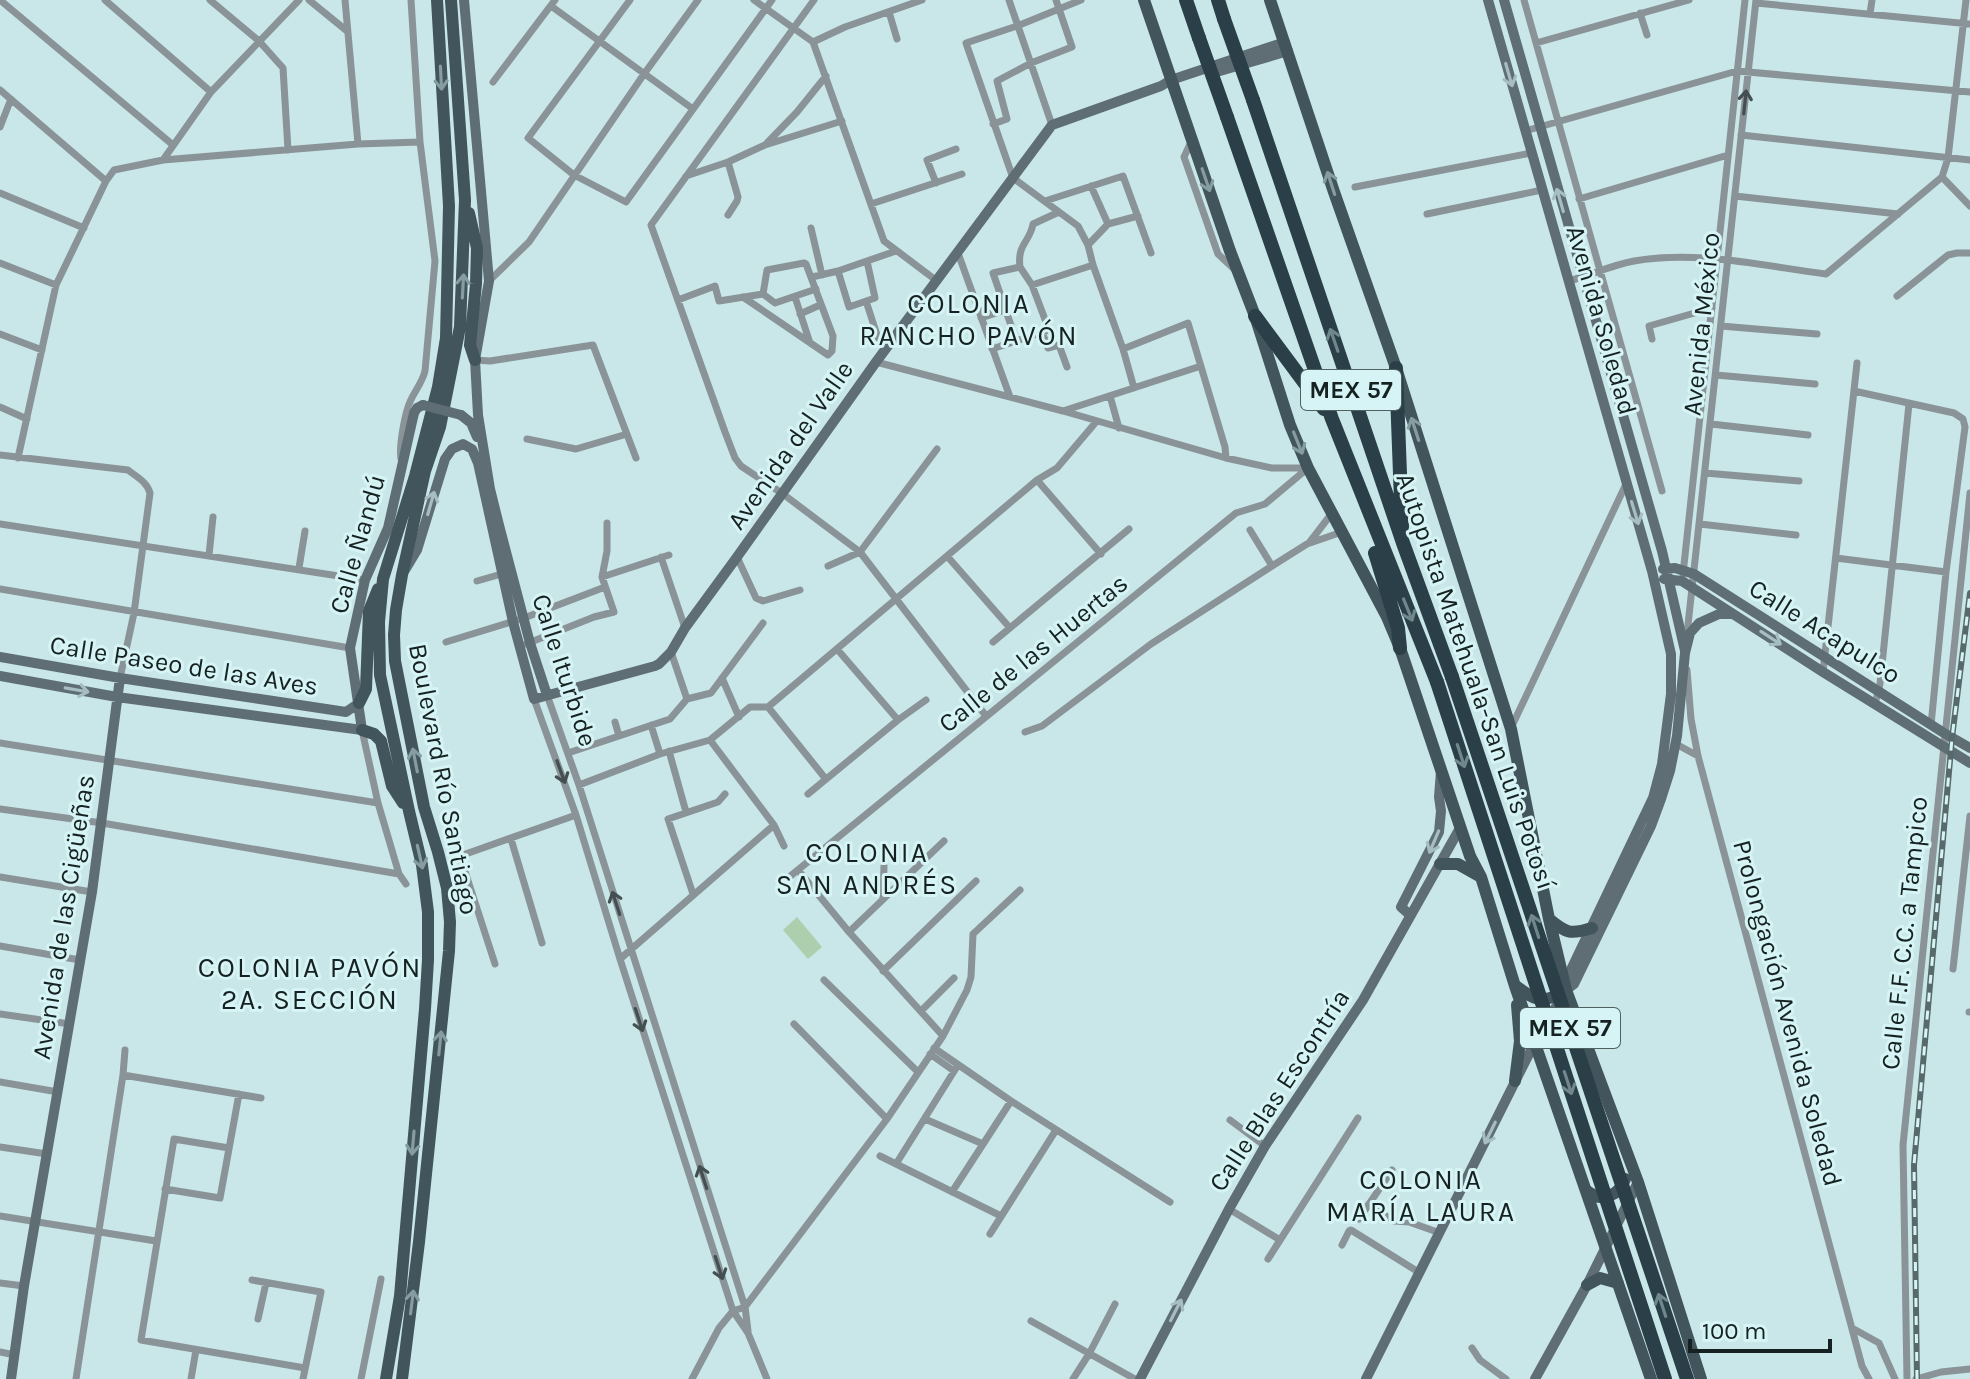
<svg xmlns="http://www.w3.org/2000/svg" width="1970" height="1379" viewBox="0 0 1970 1379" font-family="Karla,sans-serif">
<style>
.green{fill:#adcfae}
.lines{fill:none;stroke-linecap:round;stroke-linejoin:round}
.street{stroke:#899398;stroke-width:7}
.secondary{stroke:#5f6e75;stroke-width:10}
.primary{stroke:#42545c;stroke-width:12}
.highway{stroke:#2a3f48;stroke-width:14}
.rail-casing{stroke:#57696a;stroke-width:6}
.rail{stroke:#d6f4f5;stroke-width:3;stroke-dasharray:9;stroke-linecap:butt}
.secondary-bridge{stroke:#5f6e75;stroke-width:10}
.highway-bridge{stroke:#2a3f48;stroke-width:14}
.oneway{stroke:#a6bec2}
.oneway2{stroke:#859ca1}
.oneway3{stroke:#444f51}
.oneway4{stroke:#6f878d}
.labels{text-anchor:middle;stroke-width:6;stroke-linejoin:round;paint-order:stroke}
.shield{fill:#d6f4f5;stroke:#506061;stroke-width:2}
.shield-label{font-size:24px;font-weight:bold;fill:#162121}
.street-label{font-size:26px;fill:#162121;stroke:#d6f4f5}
.neighbourhood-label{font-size:28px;letter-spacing:2px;fill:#162121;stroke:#d6f4f5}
</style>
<rect width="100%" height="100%" fill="#c9e7e8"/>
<path class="green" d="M797 917 822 947 808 959 783 930Z"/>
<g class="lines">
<path class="street" d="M0 0 173 145
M105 0 211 92
M210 0 259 41 283 68 288 150
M309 0 347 31
M345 0 358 144
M630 0 528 138 574 175 626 202 772 0
M754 0 813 42 884 241 937 281
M814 0 651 225 725 432 735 458 741 466 783 494 860 552 986 716
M1009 0 1052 125
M1081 0 1017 26 966 43 1013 178 1078 226 1088 245 1093 265 1123 349 1134 388
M1524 0 1662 491
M1756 3 1970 24
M551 6 693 109
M889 12 897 39
M1640 13 1647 35
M1870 14 1872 0
M813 42 845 27 922 0
M1536 43 1689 0
M493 82 555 0
M0 90 106 181
M993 124 1007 119 997 81 1031 63 1072 47 1056 0
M0 127 11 99
M1525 131 1737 71 1970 92
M1741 135 1970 160
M1191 142 1184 157 1218 254 1235 270
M767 143 797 112 826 76
M163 160 211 92 299 0
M686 176 728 162 765 145 842 121
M1942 177 1970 206
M936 183 927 160 956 149
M1091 186 1108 224
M1355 187 1531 153
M0 193 84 228
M1735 196 1898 214
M1579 199 1728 155
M1045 201 1123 176 1151 253
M871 204 962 174
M1427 214 1542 190
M728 215 737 201 738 197 728 162
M811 228 822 275
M1088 245 1108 224 1138 216
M958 253 1010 397
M0 263 56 285
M1020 267C1017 244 1030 242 1033 224L1059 212
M838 271 849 307 875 298 867 261
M812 277 838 271 896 251
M489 281 529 242 644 74 698 0
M1569 281C1591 275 1612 265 1634 261 1697 250 1763 266 1826 274L1942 177 1948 158 1966 0
M763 294 775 303 816 289
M1897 296 1948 255 1957 253H1970
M743 297 828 355 832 351 833 336 806 264 804 263 767 270 763 294
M795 297 809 340
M678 300 715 286 719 301 763 294
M866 301 878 338 888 346
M979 312 1003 303
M800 314 820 305
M981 318 1005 310
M1721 326 1817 334
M1042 332 1048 348 1059 345 1067 367
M0 334 42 350
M1652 339 1649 326 1712 308
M1016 340 993 273 1020 267 1032 285 1093 265
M992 349 1049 330 1032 285
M1123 349 1188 323 1225 447 1226 458
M475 360 490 361 593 345 636 458
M876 362 1063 411 1226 458 1272 468H1308
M1716 375 1815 384
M1854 391 1954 413 1963 419 1965 427 1946 572 1931 725
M1110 396 1119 428
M0 407 27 419
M1063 411 1201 366
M1711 424 1808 435
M527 439 576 449 627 434
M0 455 128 470C137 477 147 482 150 493L134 613 120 678
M18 458 56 285 106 181 114 170 163 160 358 144 420 142
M401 459C399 446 404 420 408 407 412 394 422 384 425 371L435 261 420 142 411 0
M1705 473 1799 481
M1037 480 1101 554
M0 524 365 580
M1700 524 1796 535
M1250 530 1272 566
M1309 543 1332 513
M209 555 213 517
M947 556 1010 628
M661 557 685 628
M737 557 756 598 763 601 800 590
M1836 558 1946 572
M828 566 860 552 937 449
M299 568 305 531
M1683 574 1745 0
M602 577 669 555
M477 581 505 573
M0 589 350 648
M1687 634 1756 0
M446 642 524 618 605 587
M993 642 1129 529
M526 644 594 617 614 612 602 577 607 551V523
M837 649 898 720
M671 652 687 699
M1687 670 1691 719 1698 756 1862 1366 1869 1379
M1823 672 1857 363
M722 678 739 717
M547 695 579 785 745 1307 748 1331
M534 699 576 815 620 959 733 1311 748 1333 767 1379
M1875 704 1880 684 1909 404
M768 707 825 778
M615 722 619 736
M651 725 660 754
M1511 728 1626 484
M362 730 378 803 399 874 406 884
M1025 732 1042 726 1151 644 1272 566 1307 544 1342 532
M710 740 774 825 784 846
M0 743 378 803
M1676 744 1698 756
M669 751 686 812
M568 753 670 719 687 699 711 693 763 623
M579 785 660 754 710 740 750 707H768L1037 480 1057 468 1096 422
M808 794 898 720 926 700
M0 809 102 823 399 874
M511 839 542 943
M798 870 849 932 943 1036
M0 877 92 892
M788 878 1236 513 1265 504 1308 468
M693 894 668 819 718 802 725 794
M883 898 884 866
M849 932 944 841
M0 946 80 960
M620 959 774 825
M495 964 460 856 576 815
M1953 969 1970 816
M883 971 976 881
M824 980 918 1072
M921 1011 954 978
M1969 1012H1970
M0 1014 70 1024
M794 1024 887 1119
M934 1048 1011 1101 1170 1202
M930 1054 954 1071
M123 1075 261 1098
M0 1082 58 1092
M925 1119 983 1144
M1230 1120 1265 1146
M0 1147 47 1154
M229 1148 174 1139 141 1340 305 1368
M880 1156 1001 1216
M896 1164 958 1065
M165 1189 220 1198 239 1094
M952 1192 1011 1101
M1368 1205 1394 1221 1409 1222 1440 1233
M1229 1209 1280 1240
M0 1216 156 1241
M1359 1219 1392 1170
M990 1234 1056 1130
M1342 1245 1349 1231 1351 1230 1420 1273
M1268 1259 1358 1118
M252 1280 321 1292 303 1379
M0 1283 24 1286
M258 1319 266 1283
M1031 1321 1135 1379
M1852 1328 1879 1343 1895 1379
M1472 1348 1480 1360 1506 1379
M0 1352 15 1355
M76 1379 123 1075 125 1050
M191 1379 196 1350
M361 1379 381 1279
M692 1379 719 1328 733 1311 745 1307 887 1119 943 1036 967 990 971 977 973 934 1020 890
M1073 1379 1089 1354 1115 1304
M1907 1379 1903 1145 1970 493
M1916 1379 1941 1372 1970 1369"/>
<path class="secondary" d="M464 0 489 281 475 360 478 415 490 489 500 529 530 643 547 695
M1488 0 1652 571 1671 654V694L1662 764 1653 798 1569 974 1567 988
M1504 0 1662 551 1685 651
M1213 73 1288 51
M461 415 471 423 477 437
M1663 569 1675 568 1694 574 1944 733 1970 748
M405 570 417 550 445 459 452 449 463 444 472 449 478 463 513 622 534 699 655 666 659 664 671 652 685 628 737 557 876 362 1052 125 1161 86 1171 80 1285 42
M1664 579 1682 581 1823 672 1970 763
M0 657 120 678 346 712 359 703
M0 676 117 697 362 730 350 648 365 580 388 528 414 413 417 408 423 405
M1410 915 1401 907 1439 832 1441 811 1439 797 1441 771
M11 1379 24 1286 92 892 120 678
M1140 1379 1229 1209 1265 1146 1363 1000 1460 828
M1366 1379 1535 1042 1566 990 1574 984 1651 826 1661 799 1670 771 1677 736 1685 653 1690 633 1699 623 1719 614H1733
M1535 1379 1587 1285 1638 1182"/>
<path class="primary" d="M1144 0 1230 251 1255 316 1290 425 1308 468 1387 617 1400 648 1470 856 1481 877 1515 986 1651 1379
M1270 0 1334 192 1396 368 1511 729 1549 919 1566 990 1638 1182 1701 1379
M469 213 477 248 476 284 470 345 475 360
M359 703 366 689 369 611 378 589
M362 730 374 734 381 741 392 786 403 803
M1440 864H1458L1481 877
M1549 919C1566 933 1570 935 1592 928
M1516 986C1536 1001 1541 1004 1564 992
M1515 1081 1520 1041 1517 1005
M1587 1191C1602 1203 1619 1196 1625 1179
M1587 1285 1600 1278 1618 1283
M386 1379 400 1296 425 1009 428 960V912L422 865 409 811 380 675 379 622 383 579 415 476 438 387 446 338 449 206 437 0
M402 1379 419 1242 449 951 450 922 447 888 438 852 424 807 395 661 394 635 396 610 402 575 425 471 440 427 460 327 465 200 451 0"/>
<path class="highway" d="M1186 0 1199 38
M1218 0 1224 19
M1253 100 1403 543 1452 677
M1227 117 1332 419 1437 682
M1255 316 1324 409
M1396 368 1402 527
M1375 553 1398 628 1400 648"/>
<g class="rail-casing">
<path id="rail" d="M1917 1379 1914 1165 1952 738 1970 593"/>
</g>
<use href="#rail" class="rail"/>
<path class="secondary-bridge" d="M423 405 461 415"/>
<path class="highway-bridge" d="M1224 19 1253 100
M1199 38 1227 117
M1452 677 1687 1379
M1437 682 1665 1379"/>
</g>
<defs><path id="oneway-shaft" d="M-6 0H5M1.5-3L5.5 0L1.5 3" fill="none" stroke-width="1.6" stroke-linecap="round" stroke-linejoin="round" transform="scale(2)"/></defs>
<g class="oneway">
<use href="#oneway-shaft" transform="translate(1509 75) rotate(74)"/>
<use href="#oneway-shaft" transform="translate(1560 200) rotate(-106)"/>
<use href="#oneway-shaft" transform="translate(431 503) rotate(-74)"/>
<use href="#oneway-shaft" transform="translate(1635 513) rotate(73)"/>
<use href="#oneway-shaft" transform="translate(1771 638) rotate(33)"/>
<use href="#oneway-shaft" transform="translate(77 690) rotate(10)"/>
<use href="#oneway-shaft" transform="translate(1434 842) rotate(113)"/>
<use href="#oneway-shaft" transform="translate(1490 1133) rotate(116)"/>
<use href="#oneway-shaft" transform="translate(1176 1310) rotate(-63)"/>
</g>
<g class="oneway2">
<use href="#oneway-shaft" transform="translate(441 78) rotate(87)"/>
<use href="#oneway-shaft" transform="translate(1206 180) rotate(71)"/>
<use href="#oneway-shaft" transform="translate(1331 183) rotate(-108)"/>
<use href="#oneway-shaft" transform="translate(463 286) rotate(-87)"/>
<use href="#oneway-shaft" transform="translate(1415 429) rotate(-108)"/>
<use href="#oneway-shaft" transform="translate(1298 443) rotate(68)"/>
<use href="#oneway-shaft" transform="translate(415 760) rotate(-101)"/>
<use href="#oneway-shaft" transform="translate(420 857) rotate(77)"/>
<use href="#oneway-shaft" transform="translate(440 1043) rotate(-84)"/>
<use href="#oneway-shaft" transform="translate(413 1143) rotate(95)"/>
<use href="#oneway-shaft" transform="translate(412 1302) rotate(-83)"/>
</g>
<g class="oneway3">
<use href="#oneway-shaft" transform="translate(1745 102) rotate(-84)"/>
<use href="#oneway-shaft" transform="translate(561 772) rotate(70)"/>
<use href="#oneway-shaft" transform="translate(616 903) rotate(-108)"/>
<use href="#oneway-shaft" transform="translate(639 1020) rotate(72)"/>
<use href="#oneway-shaft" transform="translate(703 1177) rotate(-108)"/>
<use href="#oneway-shaft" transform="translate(719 1268) rotate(72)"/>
</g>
<g class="oneway4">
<use href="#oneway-shaft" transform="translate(1334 340) rotate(-109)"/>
<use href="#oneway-shaft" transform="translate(1408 610) rotate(68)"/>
<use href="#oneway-shaft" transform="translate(1461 756) rotate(72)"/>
<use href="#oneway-shaft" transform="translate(1535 926) rotate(-108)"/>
<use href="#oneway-shaft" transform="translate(1568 1083) rotate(72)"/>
<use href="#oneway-shaft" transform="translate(1662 1305) rotate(-108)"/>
</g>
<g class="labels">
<g class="shield">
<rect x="1301" y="370" width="100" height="40" rx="6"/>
<rect x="1520" y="1008" width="100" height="40" rx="6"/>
</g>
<g class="shield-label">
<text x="1351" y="398">MEX 57</text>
<text x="1570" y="1036">MEX 57</text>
</g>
<g class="street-label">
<text transform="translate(1602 320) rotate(74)" y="9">Avenida Soledad</text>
<text transform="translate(1701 324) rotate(-84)" y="9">Avenida México</text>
<text transform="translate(790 445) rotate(-55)" y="9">Avenida del Valle</text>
<text transform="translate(357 544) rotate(-74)" y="9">Calle Ñandú</text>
<text transform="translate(1825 631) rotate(32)" y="9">Calle Acapulco</text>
<text transform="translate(1033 653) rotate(-39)" y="9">Calle de las Huertas</text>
<text transform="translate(184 665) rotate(9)" y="9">Calle Paseo de las Aves</text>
<text transform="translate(565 670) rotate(72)" y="9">Calle Iturbide</text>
<text transform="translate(1476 681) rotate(71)" y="9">Autopista Matehuala-San Luis Potosí</text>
<text transform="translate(444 779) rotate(79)" y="9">Boulevard Río Santiago</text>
<text transform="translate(63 917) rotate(-81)" y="9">Avenida de las Cigüeñas</text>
<text transform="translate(1904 933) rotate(-84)" y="9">Calle F.F. C.C. a Tampico</text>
<text transform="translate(1788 1013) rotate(75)" y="9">Prolongación Avenida Soledad</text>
<text transform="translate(1279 1090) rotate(-57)" y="9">Calle Blas Escontría</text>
</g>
<g class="neighbourhood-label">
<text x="969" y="313">COLONIA<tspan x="969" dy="32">RANCHO PAVÓN</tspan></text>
<text x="867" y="862">COLONIA<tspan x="867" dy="32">SAN ANDRÉS</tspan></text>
<text x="310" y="977">COLONIA PAVÓN<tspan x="310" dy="32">2A. SECCIÓN</tspan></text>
<text x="1421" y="1189">COLONIA<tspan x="1421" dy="32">MARÍA LAURA</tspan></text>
</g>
</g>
<path d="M1690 1339v12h140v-12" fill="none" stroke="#162121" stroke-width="4"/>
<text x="1702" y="1339" font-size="24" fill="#162121" stroke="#d6f4f5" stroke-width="6" paint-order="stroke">100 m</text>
</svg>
